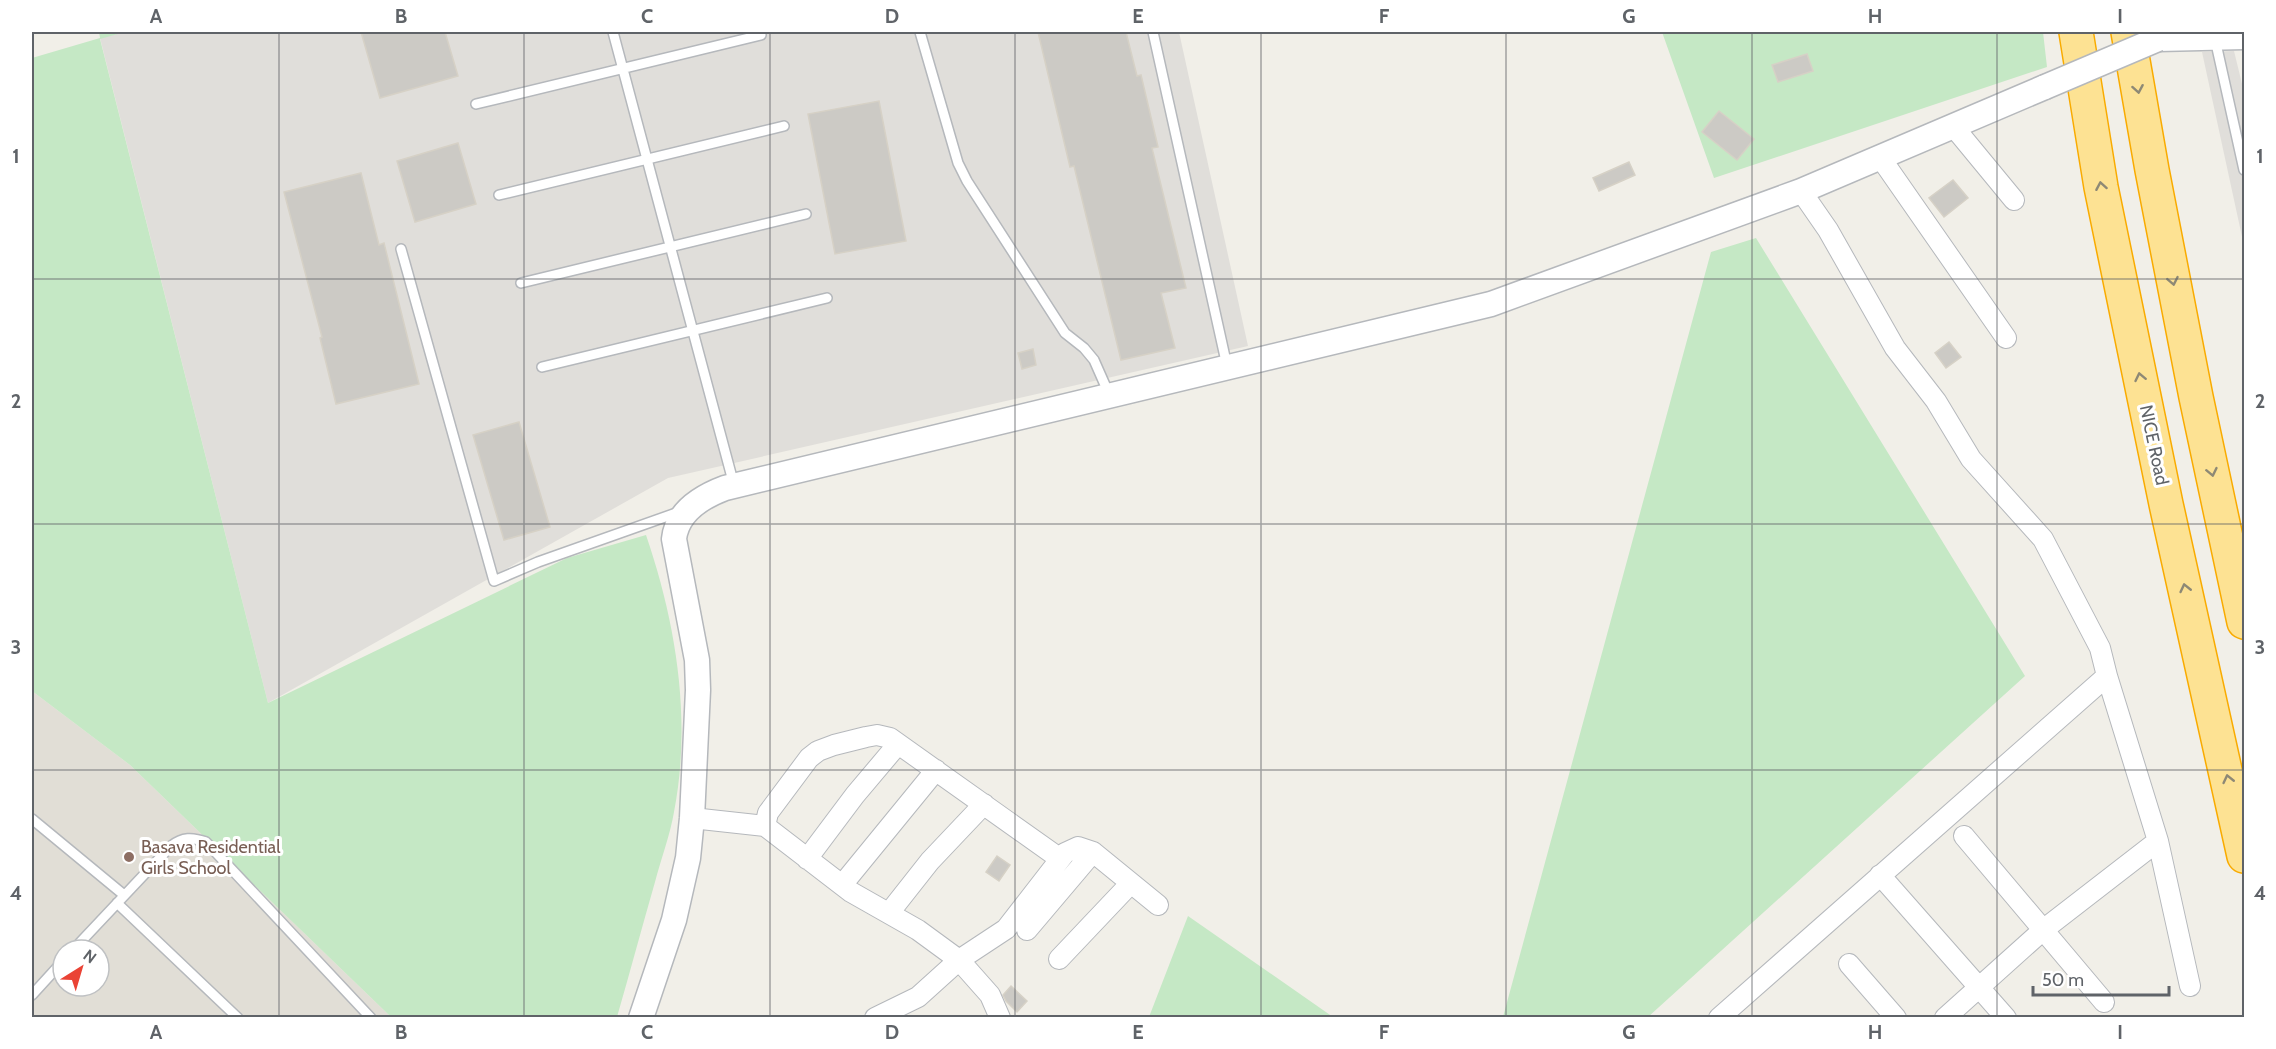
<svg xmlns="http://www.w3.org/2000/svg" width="2276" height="1049" viewBox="0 0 2276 1049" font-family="Cabin,sans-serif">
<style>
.industrial{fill:#e0deda}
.education{fill:#e1ded6;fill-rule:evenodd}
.green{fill:#c5e8c5}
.building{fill:#cccac5;stroke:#d6d1c6;stroke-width:1.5}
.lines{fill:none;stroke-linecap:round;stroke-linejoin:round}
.service-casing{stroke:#b5b8bc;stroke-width:12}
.minor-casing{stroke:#b5b8bc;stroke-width:22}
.tertiary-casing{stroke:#b5b8bc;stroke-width:27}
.motorway-casing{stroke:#f9ab00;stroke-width:36}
.service{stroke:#fff;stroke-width:9}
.minor{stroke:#fff;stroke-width:20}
.tertiary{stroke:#fff;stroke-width:24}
.motorway{stroke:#fde293;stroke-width:33}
.tertiary-bridge-casing{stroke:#b5b8bc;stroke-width:27;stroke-linecap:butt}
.tertiary-bridge{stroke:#fff;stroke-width:24}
.oneway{stroke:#8e8975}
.grid{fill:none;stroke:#5f6368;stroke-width:1.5;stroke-opacity:0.55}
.education-dot{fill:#8d6e63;stroke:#fff;stroke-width:2}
.labels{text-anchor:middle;stroke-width:6;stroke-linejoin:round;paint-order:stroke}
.street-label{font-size:18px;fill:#5f6368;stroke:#fff}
.education-label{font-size:18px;fill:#785e54;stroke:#fff;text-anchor:start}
.neatline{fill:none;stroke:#5f6368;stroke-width:2}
.grid-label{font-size:20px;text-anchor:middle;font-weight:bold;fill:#5f6368}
</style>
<rect width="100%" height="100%" fill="#f1efe8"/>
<path class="industrial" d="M125 32H1179L1248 346 668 478 268 703 100 38Z
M2234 51 2244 92V246L2202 52Z"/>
<path class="education" d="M32 691 130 765 391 1017H32ZM63 950H99V986H63Z"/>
<path class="green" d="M99 32H125L100 39 268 703 567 558 646 535C676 623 692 719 674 812 670 835 661 859 655 882 642 927 630 972 617 1017H391L130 765 32 691V58L100 38Z
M1662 32H2043L2047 67 1714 178Z
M1756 238 2025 676 1648 1017H1503L1711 252Z
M1188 916 1333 1017H1149Z"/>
<path class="building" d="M361 32H445L458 76 380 98Z
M1038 32H1126L1137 76 1141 75 1158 147 1152 148 1186 288 1161 293 1175 348 1121 360 1074 166 1070 167Z
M1807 54 1813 71 1778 82 1772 65Z
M879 101 906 241 835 254 808 114Z
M1719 111 1754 139 1737 160 1702 132Z
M458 143 476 204 415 222 397 161Z
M1629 162 1635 175 1599 191 1593 178Z
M361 173 379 245 384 243 419 384 336 404 320 338 322 337 284 192Z
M1953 180 1968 198 1944 217 1929 198Z
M1949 342 1961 357 1946 368 1935 353Z
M1033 349 1036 365 1022 369 1018 353Z
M519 422 550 527 504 540 473 435Z
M997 856 1010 865 999 881 986 872Z
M1011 986 1027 1001 1017 1012 1006 1001 1003 995Z"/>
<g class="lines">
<g class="service-casing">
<path id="service" d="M613 32 734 485
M920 32 958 163 967 181 1065 333 1084 348 1094 360 1109 394
M1153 32 1227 366
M2215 39 2244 170
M476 104 761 35
M499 195 784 126
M401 249 494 581 538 562 679 512
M521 283 806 214
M542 367 827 298
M32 819 124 895
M117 903 238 1018
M73 950 171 846C183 837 192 837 206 842L371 1018
M32 995 63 961"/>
</g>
<g class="minor-casing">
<path id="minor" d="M1953 126 2014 200
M1880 157 2006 338
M2107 676 2158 841 2190 986
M692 818 765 826 851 892 918 930 959 960 990 995 1000 1018
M765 826 768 813 809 758 818 751 834 745 866 737 877 735 890 738 1059 858
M1964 836 2104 1002
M807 859 855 795 898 744
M1880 875 2006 1018
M842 885 936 770
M889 913 930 861 984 804
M1027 930 1093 852
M1059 959 1131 883
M1849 964 1896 1018
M875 1018 918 997 959 960 1006 929 1065 853 1078 847 1093 852 1158 905
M1719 1018 2107 676 2100 648 2043 539 1971 459 1936 401 1895 348 1828 230 1801 191
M1945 1018 2043 930 2158 841"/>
</g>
<g class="tertiary-casing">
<path id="tertiary" d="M2158 39 2244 37
M641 1018 674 920 688 858 692 818 698 690 697 660 674 539C677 512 701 497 725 488L1491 304 1801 191 2045 87"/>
</g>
<g class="motorway-casing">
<path id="motorway" d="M2076 32 2101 187 2166 504 2244 856
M2128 32 2152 170 2196 397 2244 622"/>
</g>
<use href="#service" class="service"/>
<use href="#minor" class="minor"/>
<use href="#tertiary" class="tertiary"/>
<use href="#motorway" class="motorway"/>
<g class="tertiary-bridge-casing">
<path id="tertiary-bridge" d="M2045 87 2158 39"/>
</g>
<use href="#tertiary-bridge" class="tertiary-bridge"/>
</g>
<defs><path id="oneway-chevron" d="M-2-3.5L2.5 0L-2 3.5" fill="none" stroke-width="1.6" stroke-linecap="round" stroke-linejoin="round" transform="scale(1.5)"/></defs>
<g class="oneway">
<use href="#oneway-chevron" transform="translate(2138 89) rotate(80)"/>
<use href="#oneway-chevron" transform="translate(2101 186) rotate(-100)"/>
<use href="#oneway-chevron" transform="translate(2173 281) rotate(79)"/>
<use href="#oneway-chevron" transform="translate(2140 377) rotate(-102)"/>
<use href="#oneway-chevron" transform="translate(2212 472) rotate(78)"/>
<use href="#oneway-chevron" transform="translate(2185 588) rotate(-103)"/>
<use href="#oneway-chevron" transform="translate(2228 779) rotate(-103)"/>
</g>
<path class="grid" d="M279 32V1018M524 32V1018M770 32V1018M1015 32V1018M1261 32V1018M1506 32V1018M1752 32V1018M1997 32V1018M32 279H2244M32 524H2244M32 770H2244"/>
<circle class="education-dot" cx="129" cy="857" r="6"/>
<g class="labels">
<g class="street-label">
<text transform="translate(2154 445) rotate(78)" y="6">NICE Road</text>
</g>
<g class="education-label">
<text x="141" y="853">Basava Residential<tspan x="141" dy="21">Girls School</tspan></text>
</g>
</g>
<rect width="2276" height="1049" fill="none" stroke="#ffffff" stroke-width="66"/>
<g transform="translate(81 968) rotate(37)"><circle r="28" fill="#ffffff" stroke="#bfc1c3" stroke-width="1.5"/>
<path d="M0-4.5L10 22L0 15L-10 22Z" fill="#ea4335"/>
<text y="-9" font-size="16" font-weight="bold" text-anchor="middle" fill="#5f6368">N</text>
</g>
<path d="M2033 986v9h136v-9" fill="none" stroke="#5f6368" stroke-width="3"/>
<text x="2042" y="986" font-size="18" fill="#5f6368" stroke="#ffffff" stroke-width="4.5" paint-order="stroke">50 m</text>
<rect x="33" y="33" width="2210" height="983" class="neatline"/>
<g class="grid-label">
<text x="156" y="23">A</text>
<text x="401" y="23">B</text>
<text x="647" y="23">C</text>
<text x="892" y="23">D</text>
<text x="1138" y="23">E</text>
<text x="1384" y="23">F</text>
<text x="1629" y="23">G</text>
<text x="1875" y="23">H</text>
<text x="2120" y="23">I</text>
<text x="16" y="163">1</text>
<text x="2260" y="163">1</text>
<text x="16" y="408">2</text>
<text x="2260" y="408">2</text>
<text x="16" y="654">3</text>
<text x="2260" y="654">3</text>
<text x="16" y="900">4</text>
<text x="2260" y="900">4</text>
<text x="156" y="1039">A</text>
<text x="401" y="1039">B</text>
<text x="647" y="1039">C</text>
<text x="892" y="1039">D</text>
<text x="1138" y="1039">E</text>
<text x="1384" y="1039">F</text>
<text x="1629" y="1039">G</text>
<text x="1875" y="1039">H</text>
<text x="2120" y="1039">I</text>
</g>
</svg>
